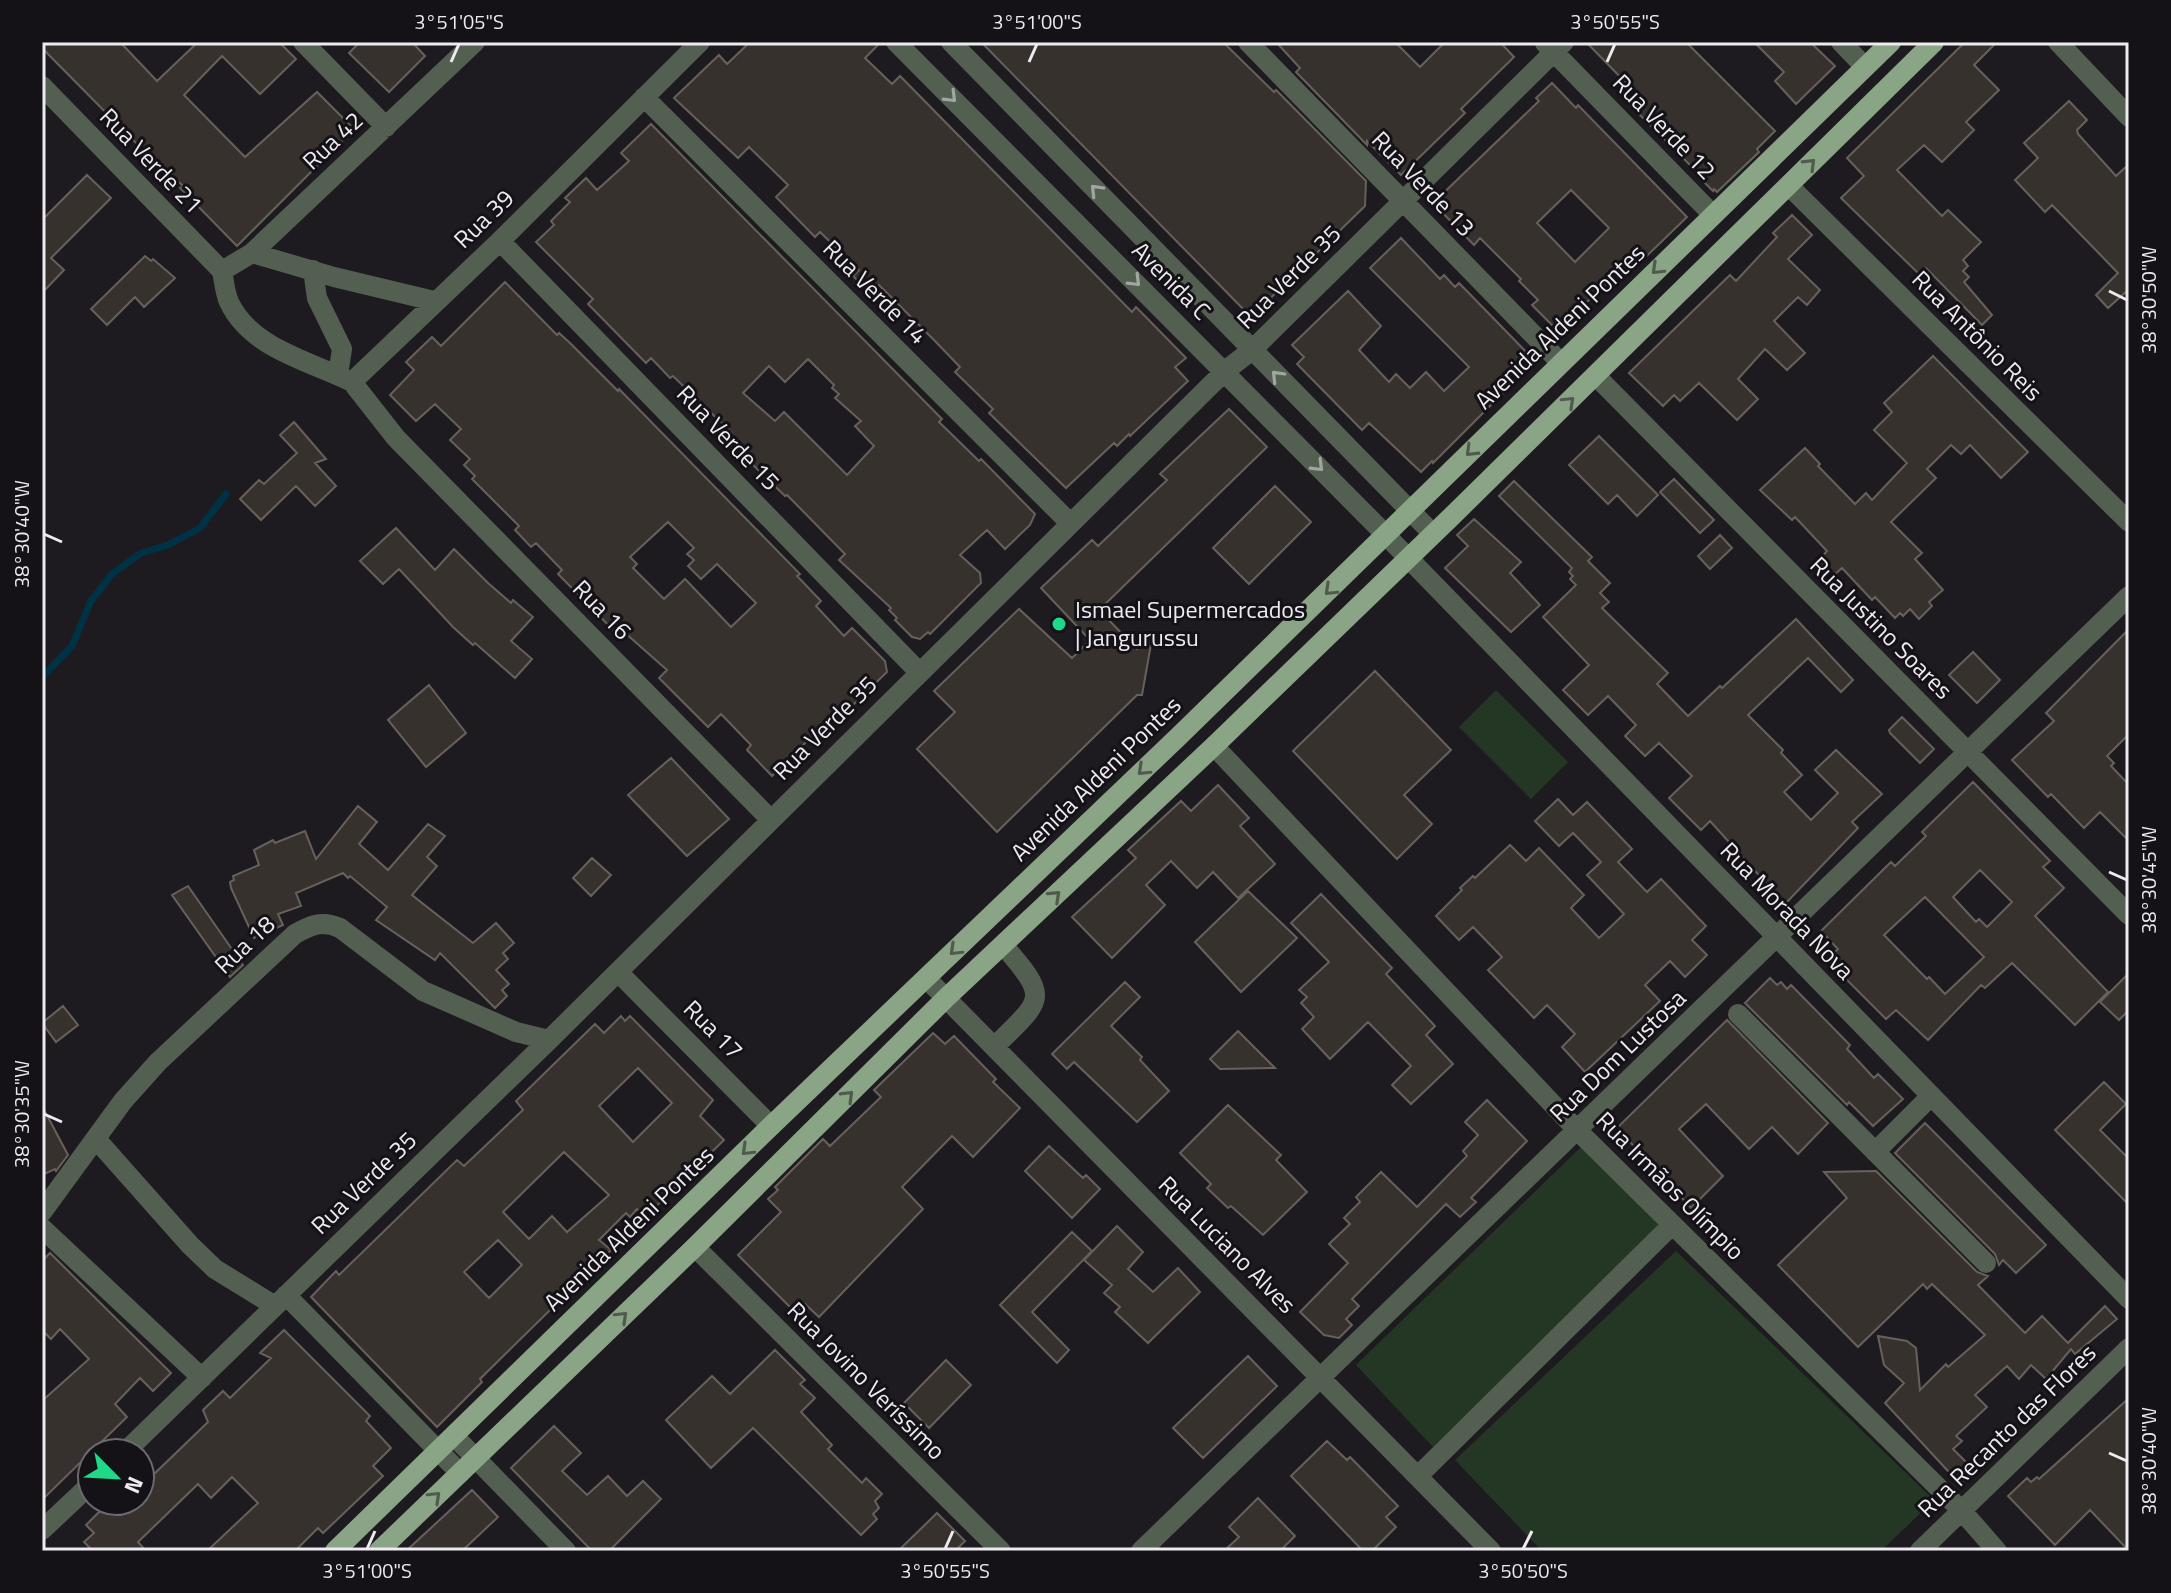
<svg xmlns="http://www.w3.org/2000/svg" width="2171" height="1593" viewBox="0 0 2171 1593" font-family="'Titillium Web',sans-serif">
<style>
.green{fill:#243725}
.lines{fill:none;stroke-linecap:round;stroke-linejoin:round}
.stream{stroke:#003245;stroke-width:7}
.building{fill:#36312d;stroke:#67615c;stroke-width:2;fill-rule:evenodd}
.minor{stroke:#536051;stroke-width:20}
.major{stroke:#8aa486;stroke-width:20}
.oneway{stroke:#a0a6a0}
.oneway2{stroke:#505b4e}
.ticks{fill:none;stroke:#edebef;stroke-width:3}
.poi-dot{fill:#1dd988;stroke:#151217;stroke-width:3}
.labels{text-anchor:middle;stroke-width:6;stroke-linejoin:round;paint-order:stroke}
.street-label{font-size:24px;fill:#edebef;stroke:#151217}
.poi-label{font-size:24px;fill:#edebef;stroke:#151217;text-anchor:start}
.neatline{fill:none;stroke:#edebef;stroke-width:3}
.ticks-label{font-size:20px;text-anchor:middle;fill:#edebef}
</style>
<rect width="100%" height="100%" fill="#1e1b20"/>
<path class="green" d="M1496 690 1568 762 1531 799 1459 727Z
M1582 1146 1660 1226 1433 1447 1356 1365Z
M1676 1251 1934 1500 1881 1551H1542L1455 1460Z"/>
<g class="lines">
<path class="stream" d="M42 677 72 646 91 601 112 574 141 553 168 545 200 528 226 494"/>
</g>
<path class="building" d="M42 42H120L157 81 198 42H279L296 59 260 94 222 56 184 95 245 157 317 92 354 129 237 246 180 188 183 186 135 142 42 48Z
M360 42H412L425 56 389 92 349 53Z
M750 42H881L865 58 892 84 900 76 1132 312 1136 307 1186 358 1175 367 1188 381 1130 436 1129 434 1117 446 1114 443 1066 488 989 413 993 409 955 372 960 367 933 339 879 285 871 294 853 276 859 270 820 232 815 237 776 197 788 185 749 147 738 158 674 98 719 55 727 64Z
M981 42H1223L1274 92 1276 90 1366 181 1365 206 1251 317Z
M1276 42H1395L1420 67 1445 42H1500L1514 57 1461 109 1465 113 1401 175 1367 141V145L1296 72 1300 68Z
M1586 42H1686L1775 131 1757 149 1759 152 1717 192 1714 189 1713 191 1699 177 1700 175 1624 99 1633 90Z
M1754 42H1810L1835 66 1796 104 1775 81 1784 72Z
M1965 42H1997L1974 65 1999 90 1966 122 1974 130 1942 162 1924 145 1897 170 1942 216 1948 210 1981 242 1963 260 1968 266 1963 271 1969 277 1964 282 1992 315 1982 325 1926 268 1919 274 1841 198 1864 176 1847 158Z
M1552 83 1576 108 1578 105 1687 217 1626 276 1620 271 1557 330 1532 305 1538 300 1519 281 1521 279 1480 238 1474 245 1433 203 1539 101 1536 98ZM1571 190 1609 228 1575 262 1537 223Z
M2069 101 2087 120 2077 130 2078 134 2116 176 2129 164V289L2108 308 2096 295 2118 273 2052 205 2045 212 2015 180 2038 158 2024 143Z
M651 124 942 419 939 422 979 461 981 459 1035 514 1030 525 1005 549 987 530 960 555 980 573 981 583 930 634 928 632 920 639 912 637 895 620 897 618 889 610 891 608 839 560 845 554 787 495 785 496 746 458 748 456 729 437 732 433 673 376 670 378 651 358 646 363 588 304 593 299 536 242 554 225 551 221 570 202 565 198 586 178 597 190 629 161 621 153ZM808 359 834 385 832 388 839 394 835 398 861 421 855 426 874 446 847 475 784 412 775 421 743 393 769 366 785 382Z
M87 175 111 198 51 258 64 270 42 293V220Z
M1792 215 1812 235 1788 259 1820 290 1807 305 1798 297 1774 321 1805 353 1787 370 1765 349 1738 379 1758 399 1737 420 1699 383 1680 401 1674 395 1663 406 1629 373 1730 275 1736 281 1777 237 1773 233Z
M1401 238 1440 279 1444 275 1455 287 1459 283 1535 361 1433 463 1432 461 1421 472 1369 423 1362 430 1297 364 1304 357 1292 345 1348 291 1381 326 1359 350 1389 382 1396 374 1410 388 1426 372 1444 391 1469 367 1370 268Z
M145 256 151 261 153 259 175 278 144 307 135 297 107 325 91 309Z
M505 282 557 335 559 333 571 344 618 391 619 389 800 574 797 576 821 601 816 606 844 636 852 628 885 661 887 672 818 739 813 735 772 776 747 750 751 745 721 714 708 727 659 678 667 670 624 632 620 637 558 574 562 570 536 543 531 547 515 530 519 526 472 479 475 476 464 465 470 459 450 440 461 429 435 404 416 421 390 395 414 370 406 362 432 337 441 346ZM668 522 694 548 687 554 694 560 688 566 701 579 717 564 756 603 731 627 685 579 664 599 633 568 637 564 630 557Z
M1933 356 2028 452 2001 478 1970 445 1961 454 1951 445 1927 469 1936 478 1891 522 1922 553 1915 559 1943 590 1929 602 1932 606 1919 619 1910 609 1903 616 1900 613 1895 618 1875 597 1872 600 1842 568 1833 576 1818 561 1827 551 1795 517 1792 520 1760 490 1805 448 1820 464 1818 466 1855 504 1866 493 1872 500 1907 463 1874 430 1892 412 1884 403Z
M1229 409 1267 447 1099 610 1137 649 1153 633 1142 695H1137L997 832 917 749 955 712 934 691 1019 609 1072 658 1090 640 1041 588 1092 540 1098 546 1167 480 1160 474Z
M294 422 326 459 315 463 336 486 315 506 296 486 261 520 240 499 259 480 264 484 297 453 280 435Z
M1599 436 1658 495 1637 516 1617 495 1608 504 1569 465Z
M1674 479 1714 520 1700 533 1660 492Z
M1514 481 1592 557 1588 561 1610 583 1600 593 1609 602 1602 608 1668 673 1657 684 1688 716 1720 686 1722 688 1796 619 1853 680 1841 692 1808 658 1748 715 1783 750 1781 753 1802 775 1784 792 1811 820 1838 793 1815 770 1836 750 1882 794 1852 822 1858 828 1785 904 1710 821 1701 830 1669 798 1692 776 1659 743 1645 756 1625 736 1636 725 1608 696 1588 715 1563 690 1589 665 1543 617 1576 585 1570 579 1573 576 1569 572 1572 568 1499 496Z
M1275 486 1311 522 1249 584 1213 548Z
M1474 519 1521 562 1510 573 1540 605 1511 632 1445 568 1468 546 1457 535Z
M396 528 435 570 454 549 488 583 511 603 513 600 533 617 511 641 532 659 515 678 475 643 473 645 453 627 399 569 383 584 360 561Z
M1720 535 1732 548 1710 569 1698 556Z
M2129 629V734L2107 756 2114 763 2111 766 2129 785V841L2100 812 2084 828 2051 794 2048 797 2012 760 2054 721 2046 713Z
M1973 652 2000 680 1977 703 1949 675Z
M1375 671 1451 750 1404 795 1432 824 1397 859 1293 751Z
M429 685 466 733 426 767 388 720Z
M1902 717 1934 749 1920 763 1890 733 1889 730Z
M671 758 729 819 687 856 628 795Z
M1973 782 2050 861 2043 867 2064 888 2035 916 2108 992 2075 1025 2012 963 1985 988 1981 985 1928 1040 1896 1010 1886 1019 1827 960 1838 949 1821 931 1891 862 1895 866 1926 836 1922 832ZM1980 870 2012 902 1987 927 1979 919 1976 922 1953 897ZM1925 897 1984 957 1945 994 1929 977 1927 979 1884 935Z
M1218 785 1249 818 1240 826 1275 864 1238 898 1213 872 1197 888 1171 861 1146 885 1165 905 1112 958 1072 917 1136 858 1128 850 1181 801 1191 811Z
M1558 799 1573 815 1587 802 1632 849 1618 862 1647 892 1661 879 1706 926 1692 940 1707 955 1685 977 1670 961 1645 985 1660 1001 1585 1072 1562 1047 1575 1034 1547 1005 1534 1018 1488 970 1502 957 1473 927 1459 940 1436 916 1462 890 1460 888 1473 876 1475 878 1510 845 1526 861 1539 848 1584 895 1571 908 1599 938 1624 914 1587 875 1601 862 1573 833 1559 846 1535 821Z
M358 806 377 822 359 844 388 870 428 824 445 836 427 857 437 866 412 895 473 943 496 923 514 943 503 953 508 959 496 970 509 984 502 990 507 996 495 1008 440 953 435 960 376 920 387 907 350 876 348 878 343 873 296 893 301 906 278 914 283 925 254 938 231 888 230 882 234 880 233 876 259 865 254 850 273 840 275 843 305 831 316 859Z
M592 858 611 875 591 896 573 878Z
M188 886 243 965 230 977 172 895Z
M1248 891 1297 938 1241 992 1195 942Z
M1321 894 1392 968 1386 974 1435 1026 1426 1035 1453 1064 1411 1104 1392 1085 1411 1066 1368 1022 1330 1059 1302 1029 1314 1017 1301 1003 1307 997 1299 990 1329 962 1291 923Z
M2129 973V1010L2119 1020 2100 1002Z
M1770 978 1777 985 1781 982 1787 989 1791 985 1850 1045 1847 1049 1874 1078 1878 1074 1903 1099 1873 1126 1849 1102 1847 1105 1745 1003Z
M1125 982 1140 997 1111 1026 1142 1057 1140 1060 1169 1091 1137 1122 1074 1062 1067 1069 1052 1054Z
M63 1006 78 1025 56 1042 42 1023Z
M621 1016 625 1021 630 1016 713 1100 700 1116 724 1140 645 1217 637 1209 630 1217 626 1213 599 1240 611 1250 480 1379 482 1382 437 1427 311 1297 336 1271 339 1275 457 1160 464 1166 523 1110 516 1101 595 1024 604 1033ZM638 1068 672 1103 633 1142 599 1106ZM564 1152 609 1195 567 1232 552 1216 529 1239 503 1212ZM498 1240 522 1265 489 1298 464 1272Z
M1727 1020 1828 1123 1798 1154 1772 1127 1749 1149 1706 1104 1679 1129 1723 1176 1691 1208 1617 1128Z
M1238 1031 1275 1068 1220 1069 1210 1059Z
M933 1033 945 1044 954 1036 996 1079 993 1082 1020 1108 973 1157 952 1136 902 1187 923 1209 819 1317 805 1304 796 1313 738 1255 781 1212 768 1199 778 1190 775 1187 823 1139 830 1146 881 1097 874 1090Z
M2104 1082 2126 1104 2100 1130 2129 1159V1205L2055 1130Z
M1487 1100 1527 1141 1471 1198 1476 1202 1460 1217 1446 1204 1352 1299 1359 1306 1346 1319 1352 1325 1339 1338 1324 1335 1300 1312 1348 1263 1329 1244 1350 1224 1344 1218 1360 1202 1356 1197 1381 1172 1417 1207 1467 1156 1463 1151 1478 1135 1465 1122Z
M1228 1105 1281 1155 1276 1160 1307 1192 1263 1235 1231 1206 1228 1208 1207 1188 1211 1184 1180 1153Z
M42 1106 68 1155 56 1171 55 1169 42 1175Z
M1925 1123 2046 1245 2016 1273 2003 1260 1999 1265 1995 1254 1895 1153Z
M1049 1146 1083 1178 1086 1175 1100 1189 1072 1218 1025 1171Z
M1876 1171 1977 1272 1988 1276 1978 1285 2025 1333 2042 1316 2068 1343 2105 1306 2117 1319 2075 1354 2071 1349 2046 1379 2031 1365 2019 1379 2007 1366 1975 1395 1987 1407 1956 1436 1962 1441 1953 1449 1974 1470 1960 1484 1885 1403 1904 1383 1884 1365 1878 1336 1907 1341 1916 1348 1920 1390 1946 1364 1948 1367 1985 1335 1932 1284 1927 1289 1923 1284 1858 1347 1778 1265 1847 1198 1824 1172Z
M1117 1226 1143 1252 1128 1269 1153 1292 1178 1268 1200 1292 1148 1343 1115 1312 1120 1307 1104 1293 1112 1285 1084 1260Z
M1072 1232 1092 1251 1032 1312 1069 1350 1057 1363 1000 1305Z
M50 1253 171 1373 153 1391 140 1378 115 1404 127 1417 42 1500V1401L89 1359 60 1329 51 1339 42 1330V1261Z
M284 1330 370 1416 366 1421 391 1448 373 1466 383 1476 323 1533 318 1528 295 1551H207L258 1503 232 1477 211 1498 198 1484 138 1542 146 1551H93L84 1542 94 1533 86 1525 110 1501H140V1464L152 1476 208 1422 203 1410 223 1391 230 1398 271 1358 260 1353Z
M775 1350 805 1380 800 1384 815 1398 801 1412 832 1445 828 1449 862 1483 866 1478 882 1494 875 1501 879 1508 873 1514 877 1519 861 1535 753 1428 711 1468 666 1420 712 1376 730 1394Z
M1248 1356 1277 1386 1203 1458 1173 1428Z
M946 1360 971 1385 929 1428 904 1403Z
M2129 1398V1551L2090 1510 2055 1545 2008 1496 2027 1478 2031 1482 2037 1477 2039 1479Z
M554 1426 581 1453 562 1471 587 1495 608 1476 627 1496 643 1481 661 1499 609 1551H592L511 1468Z
M1327 1441 1347 1460 1350 1457 1398 1506 1386 1517 1396 1527 1372 1551H1363L1291 1476Z
M472 1490 498 1517 462 1551H406Z
M1258 1498 1295 1536 1280 1551H1224L1239 1537 1229 1527Z
M937 1513 965 1541 955 1551H898Z"/>
<g class="lines">
<path class="minor" d="M303 42 386 127
M700 42 500 241 352 382 396 438 770 819
M896 42 1378 527 2129 1299
M951 42 1433 534
M1248 42 1561 363
M1841 42 1865 67
M2058 42 2129 117
M1545 43 1713 215
M42 86 222 271
M644 97 1070 523
M1789 186 2129 522
M500 241 919 672
M252 253 334 277 434 301
M313 270 317 298 342 349 338 375
M222 271 252 253 475 42
M222 271C224 281 225 293 229 302 251 349 310 361 352 382
M1596 376 2129 915
M1214 746 1578 1131 1962 1511 1997 1551
M618 972 771 1126
M926 978 1491 1551
M1738 1014 1986 1263
M994 1047C1044 998 1050 999 1003 945
M96 1139 190 1245 215 1269 275 1306
M1875 1152 1931 1096
M42 1212 123 1101 158 1062 295 934C311 925 322 920 340 928L423 991 516 1032 549 1040
M42 1228 202 1378
M695 1247 1001 1551
M286 1295 460 1473
M454 1436 566 1551
M124 1453 549 1040 1225 371 1252 350 1564 42
M1418 1476 1672 1225
M42 1530 92 1483
M1141 1551 2129 596
M1920 1551 2129 1348"/>
<path class="major" d="M335 1551 771 1126 1178 737 1891 42
M379 1551 695 1247 946 998 1214 746 1450 518 1934 42"/>
</g>
<defs><path id="oneway-chevron" d="M-2-3.5L2.5 0L-2 3.5" fill="none" stroke-width="1.6" stroke-linecap="round" stroke-linejoin="round" transform="scale(2)"/></defs>
<g class="oneway">
<use href="#oneway-chevron" transform="translate(951 97) rotate(45)"/>
<use href="#oneway-chevron" transform="translate(1096 190) rotate(-134)"/>
<use href="#oneway-chevron" transform="translate(1135 281) rotate(45)"/>
<use href="#oneway-chevron" transform="translate(1277 376) rotate(-134)"/>
<use href="#oneway-chevron" transform="translate(1318 466) rotate(45)"/>
</g>
<g class="oneway2">
<use href="#oneway-chevron" transform="translate(1810 164) rotate(-45)"/>
<use href="#oneway-chevron" transform="translate(1657 269) rotate(136)"/>
<use href="#oneway-chevron" transform="translate(1569 402) rotate(-44)"/>
<use href="#oneway-chevron" transform="translate(1471 451) rotate(135)"/>
<use href="#oneway-chevron" transform="translate(1330 590) rotate(136)"/>
<use href="#oneway-chevron" transform="translate(1143 770) rotate(136)"/>
<use href="#oneway-chevron" transform="translate(1055 896) rotate(-43)"/>
<use href="#oneway-chevron" transform="translate(955 950) rotate(136)"/>
<use href="#oneway-chevron" transform="translate(848 1096) rotate(-45)"/>
<use href="#oneway-chevron" transform="translate(747 1150) rotate(136)"/>
<use href="#oneway-chevron" transform="translate(622 1317) rotate(-44)"/>
<use href="#oneway-chevron" transform="translate(435 1497) rotate(-44)"/>
</g>
<path class="ticks" d="M451 62 459 44M1029 62 1037 44M1607 62 1615 44M2109 291 2127 300M44 534 62 542M2109 872 2127 880M44 1114 62 1122M2109 1453 2127 1461M367 1549 375 1531M945 1549 953 1531M1523 1549 1532 1531"/>
<circle class="poi-dot" cx="1059" cy="624" r="8"/>
<g class="labels">
<g class="street-label">
<text transform="translate(1664 127) rotate(46)" y="8">Rua Verde 12</text>
<text transform="translate(333 141) rotate(-43)" y="8">Rua 42</text>
<text transform="translate(151 161) rotate(46)" y="8">Rua Verde 21</text>
<text transform="translate(1423 184) rotate(46)" y="8">Rua Verde 13</text>
<text transform="translate(484 219) rotate(-44)" y="8">Rua 39</text>
<text transform="translate(1289 277) rotate(-45)" y="8">Rua Verde 35</text>
<text transform="translate(1171 281) rotate(45)" y="8">Avenida C</text>
<text transform="translate(875 292) rotate(45)" y="8">Rua Verde 14</text>
<text transform="translate(1560 327) rotate(-44)" y="8">Avenida Aldeni Pontes</text>
<text transform="translate(1977 336) rotate(45)" y="8">Rua Antônio Reis</text>
<text transform="translate(728 438) rotate(46)" y="8">Rua Verde 15</text>
<text transform="translate(602 610) rotate(46)" y="8">Rua 16</text>
<text transform="translate(1881 628) rotate(45)" y="8">Rua Justino Soares</text>
<text transform="translate(825 728) rotate(-45)" y="8">Rua Verde 35</text>
<text transform="translate(1096 779) rotate(-44)" y="8">Avenida Aldeni Pontes</text>
<text transform="translate(1787 911) rotate(46)" y="8">Rua Morada Nova</text>
<text transform="translate(245 945) rotate(-43)" y="8">Rua 18</text>
<text transform="translate(713 1030) rotate(45)" y="8">Rua 17</text>
<text transform="translate(1618 1056) rotate(-44)" y="8">Rua Dom Lustosa</text>
<text transform="translate(364 1183) rotate(-44)" y="8">Rua Verde 35</text>
<text transform="translate(1670 1186) rotate(45)" y="8">Rua Irmãos Olímpio</text>
<text transform="translate(629 1229) rotate(-44)" y="8">Avenida Aldeni Pontes</text>
<text transform="translate(1227 1245) rotate(45)" y="8">Rua Luciano Alves</text>
<text transform="translate(866 1381) rotate(45)" y="8">Rua Jovino Veríssimo</text>
<text transform="translate(2007 1431) rotate(-44)" y="8">Rua Recanto das Flores</text>
</g>
<g class="poi-label">
<text x="1075" y="618">Ismael Supermercados<tspan x="1075" dy="28">| Jangurussu</tspan></text>
</g>
</g>
<rect width="2171" height="1593" fill="none" stroke="#151217" stroke-width="88"/>
<g transform="translate(116 1477) rotate(114)"><circle r="38" fill="#151217" stroke="#6b696d" stroke-width="2"/>
<path d="M0-6L14 30L0 20L-14 30Z" fill="#1dd988"/>
<text y="-12" font-size="22" font-weight="bold" text-anchor="middle" fill="#edebef">N</text>
</g>
<rect x="44" y="44" width="2083" height="1505" class="neatline"/>
<g class="ticks-label">
<text x="459" y="29">3°51'05"S</text>
<text x="1037" y="29">3°51'00"S</text>
<text x="1615" y="29">3°50'55"S</text>
<text transform="translate(2149 300) rotate(-90)" y="7">38°30'50"W</text>
<text transform="translate(22 534) rotate(-90)" y="7">38°30'40"W</text>
<text transform="translate(2149 880) rotate(-90)" y="7">38°30'45"W</text>
<text transform="translate(22 1114) rotate(-90)" y="7">38°30'35"W</text>
<text transform="translate(2149 1461) rotate(-90)" y="7">38°30'40"W</text>
<text x="367" y="1578">3°51'00"S</text>
<text x="945" y="1578">3°50'55"S</text>
<text x="1523" y="1578">3°50'50"S</text>
</g>
</svg>
